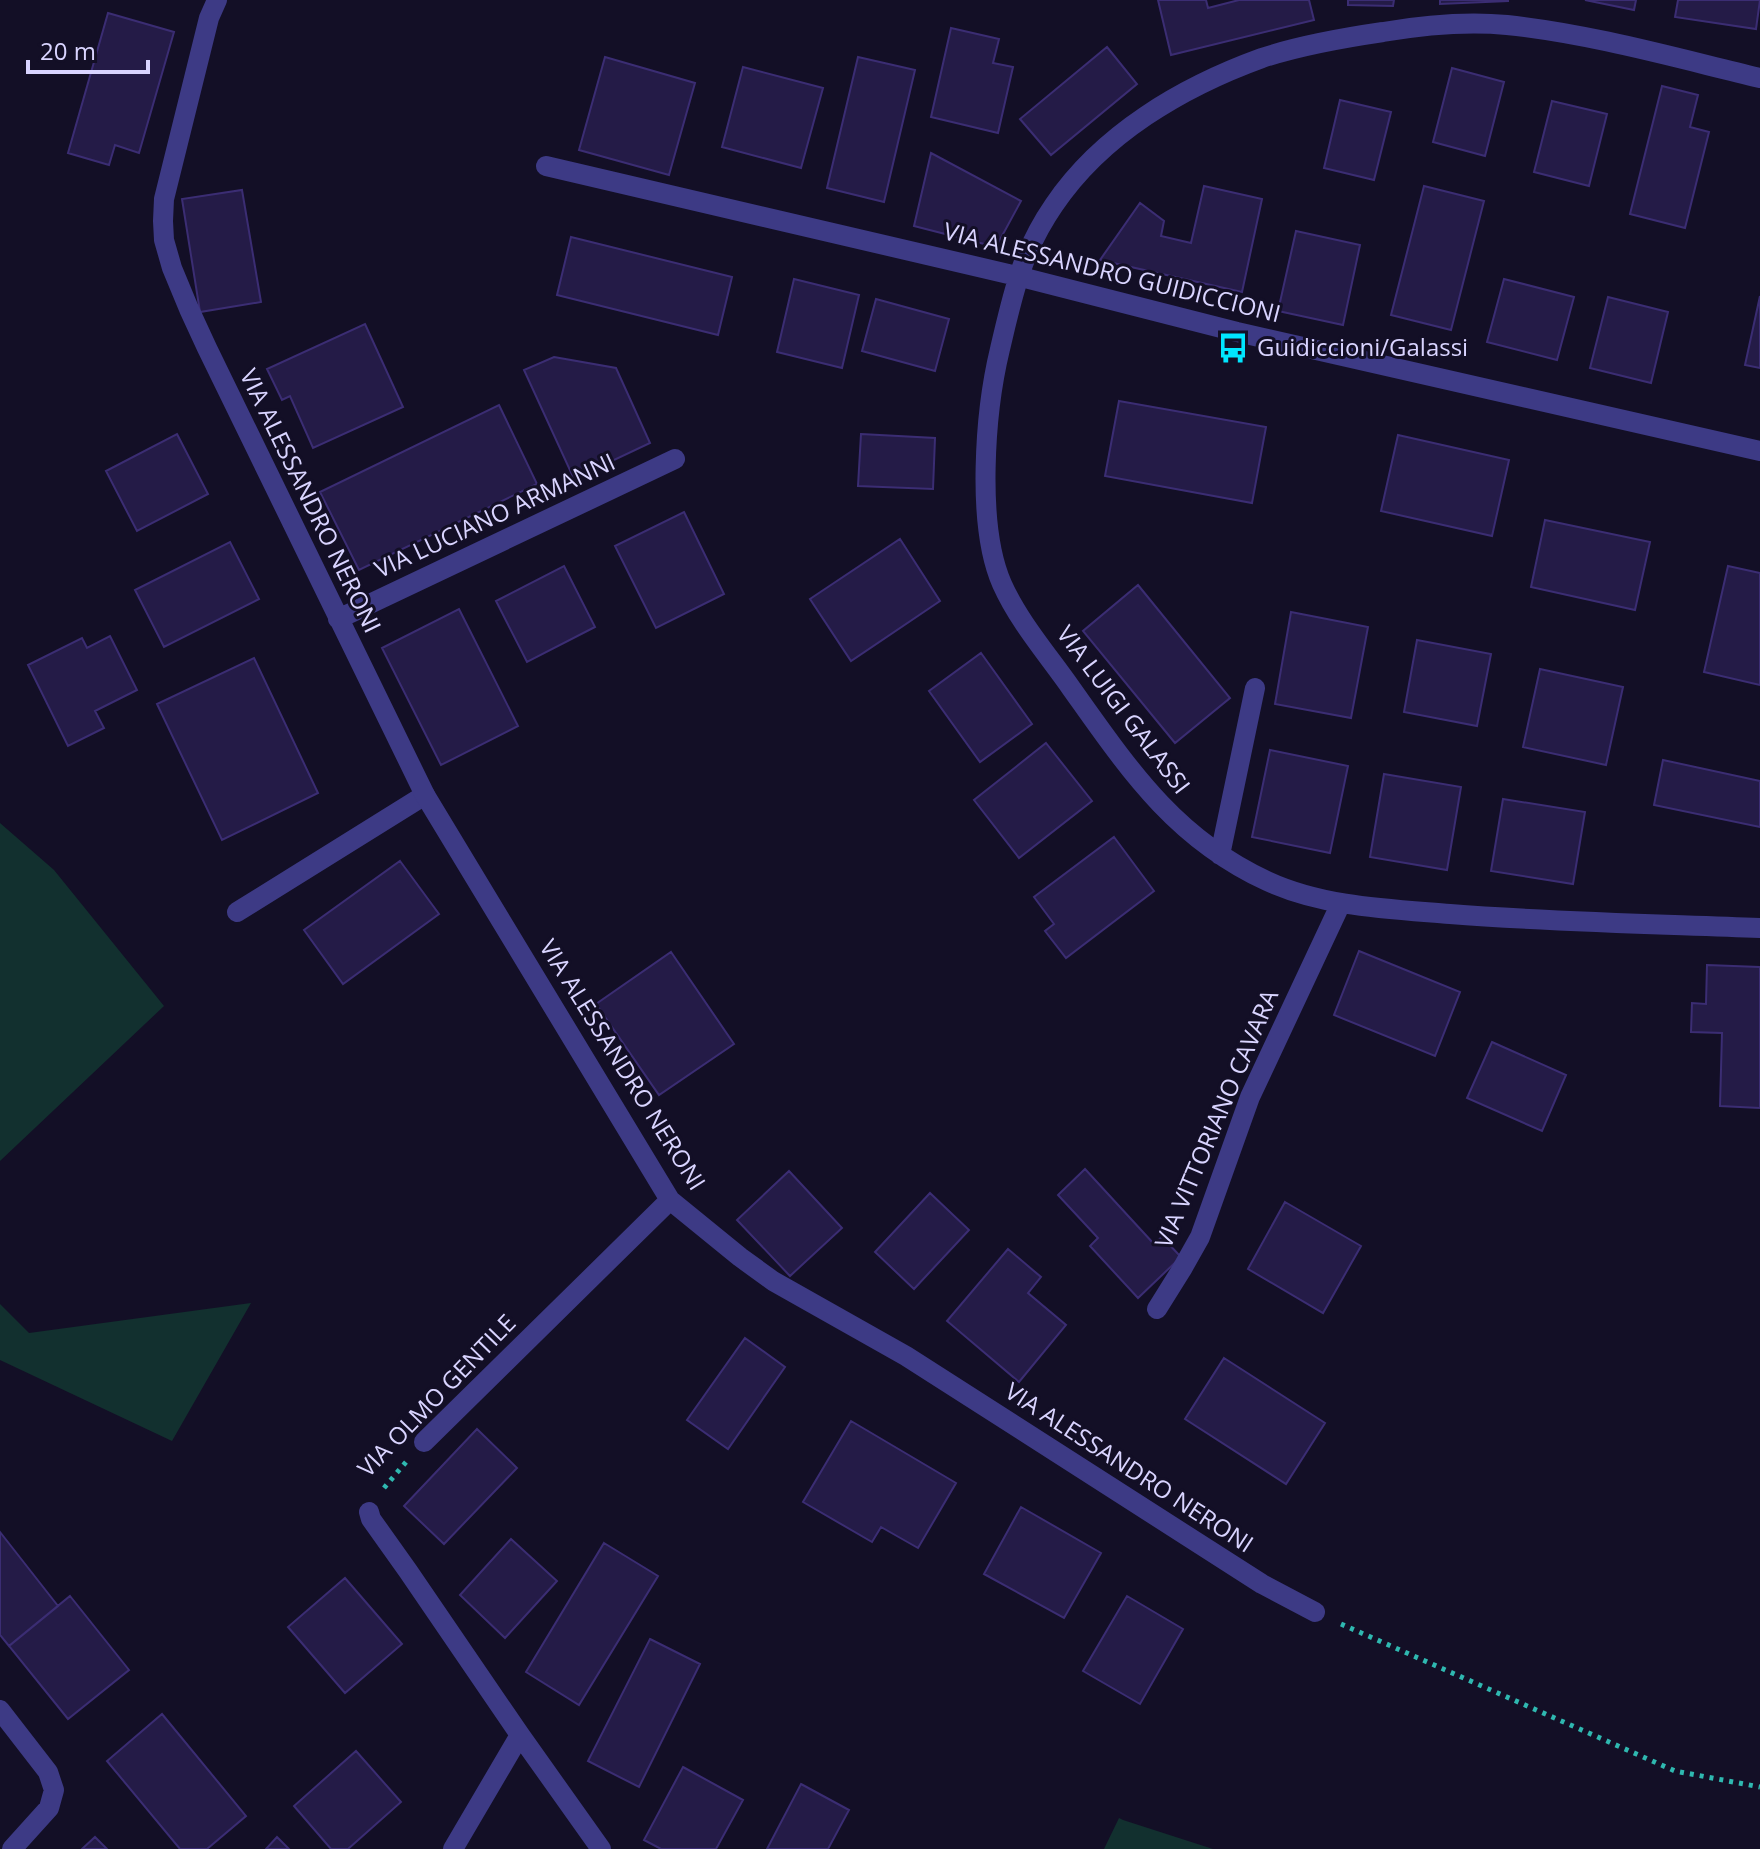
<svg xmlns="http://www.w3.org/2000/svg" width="1760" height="1849" viewBox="0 0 1760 1849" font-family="'Open Sans',sans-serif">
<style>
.green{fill:#12302f}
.building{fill:#241b47;stroke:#3b2d73;stroke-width:2}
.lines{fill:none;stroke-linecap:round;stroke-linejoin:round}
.path{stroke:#2fb8b0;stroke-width:5;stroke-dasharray:4 6;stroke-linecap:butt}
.lane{stroke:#3d3a85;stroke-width:20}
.street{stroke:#3d3a85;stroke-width:20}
.labels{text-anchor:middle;stroke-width:6;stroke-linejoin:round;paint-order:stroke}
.street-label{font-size:24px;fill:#d9d4ff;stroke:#130f26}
.poi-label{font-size:24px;fill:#d9d4ff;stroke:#130f26;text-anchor:start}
</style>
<rect width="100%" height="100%" fill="#130f26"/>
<path class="green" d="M0 823 54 870 164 1006 0 1161Z
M251 1303 172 1441 0 1360V1304L29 1333Z
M1119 1818 1123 1820 1213 1849H1104Z"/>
<path class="building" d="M1158 0H1206L1208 8 1239 0H1309L1314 20 1171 55Z
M1348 0H1394L1393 6 1348 5Z
M1440 0H1508V1L1440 4Z
M1585 0H1636L1634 10Z
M1678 0H1760L1756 29 1675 17Z
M108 13 174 32 139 153 115 145 109 165 68 153Z
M951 28 999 39 993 63 1013 67 998 133 931 117Z
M1107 47 1137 84 1051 155 1020 119Z
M605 57 695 83 669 175 579 150Z
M858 57 915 70 884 202 827 188Z
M743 67 823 88 801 168 722 147Z
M1452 68 1504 82 1485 156 1433 142Z
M1662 86 1698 95 1690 127 1709 132 1685 228 1630 214Z
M1340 100 1391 112 1374 180 1324 168Z
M1552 101 1607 114 1589 186 1534 172Z
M931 153 1021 201 996 247 914 226Z
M1204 186 1262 199 1242 292 1100 260 1140 203 1164 221 1161 236 1191 243Z
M1424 186 1484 201 1451 330 1391 315Z
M242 190 261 302 200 312 182 199Z
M1296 231 1360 245 1343 325 1278 311Z
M571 237 732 277 718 335 557 295Z
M794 279 859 295 842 368 777 352Z
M1504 279 1574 297 1557 360 1487 342Z
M1760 296V368L1745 365Z
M1608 297 1668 312 1651 383 1590 368Z
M876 299 949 319 935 371 862 351Z
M365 324 403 407 313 448 290 396 282 400 267 369Z
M554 357 616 368 650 443 574 479 524 370Z
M1119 401 1266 427 1252 503 1105 476Z
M499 405 537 484 359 570 320 492Z
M177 434 208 494 137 531 106 471Z
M861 434 935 438 933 489 858 486Z
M1398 435 1509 460 1492 536 1381 511Z
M684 512 724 594 656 628 615 546Z
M1545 520 1650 542 1635 610 1531 587Z
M900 539 940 601 851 661 810 599Z
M230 542 259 599 164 647 135 590Z
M564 566 595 627 527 662 496 601Z
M1728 566 1760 573V685L1704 672Z
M1138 585 1230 698 1175 743 1083 631Z
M459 609 518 726 441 765 382 648Z
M1291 612 1368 627 1351 718 1275 704Z
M110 636 137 690 95 711 104 728 68 746 28 665 82 638 87 648Z
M1417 640 1491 654 1477 726 1404 712Z
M981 653 1032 724 980 762 929 691Z
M254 658 318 793 222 840 157 704Z
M1540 669 1623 687 1606 765 1523 747Z
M1046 743 1092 801 1019 858 974 800Z
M1270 750 1348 766 1330 853 1252 837Z
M1663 760 1760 781V827L1654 805Z
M1384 774 1461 787 1447 870 1370 857Z
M1503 799 1585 812 1573 884 1491 871Z
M1114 837 1154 891 1066 958 1045 931 1054 924 1034 897Z
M400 861 439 914 343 984 304 930Z
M1359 951 1460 992 1435 1056 1334 1015Z
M671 952 734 1044 659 1095 596 1004Z
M1707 965 1760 967V1108L1720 1106 1722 1033 1691 1032 1692 1003 1706 1004Z
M1492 1042 1566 1075 1542 1131 1467 1098Z
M1085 1169 1154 1244 1162 1237 1181 1257 1138 1298 1090 1246 1098 1238 1058 1195Z
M789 1171 842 1228 790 1276 737 1220Z
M930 1193 969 1230 914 1289 875 1252Z
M1285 1202 1361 1246 1323 1313 1248 1269Z
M1008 1249 1041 1277 1028 1293 1066 1325 1019 1382 947 1321Z
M745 1338 785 1367 728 1449 687 1420Z
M1224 1358 1325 1423 1286 1484 1185 1419Z
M851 1421 956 1483 918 1548 881 1527 872 1542 803 1502Z
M477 1429 517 1468 444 1544 404 1506Z
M1021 1507 1101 1553 1064 1618 984 1574Z
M0 1532 58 1606 9 1646 0 1635Z
M511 1539 557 1581 505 1638 460 1595Z
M604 1543 658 1576 579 1705 526 1672Z
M345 1578 402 1644 345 1693 288 1627Z
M70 1596 129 1670 68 1719 9 1646Z
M1127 1596 1183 1629 1140 1704 1083 1671Z
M650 1639 700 1664 639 1787 588 1761Z
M162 1714 246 1816 207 1849H180L107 1761Z
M356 1751 401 1802 348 1849H331L294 1806Z
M683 1767 743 1800 716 1849H661L644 1840Z
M801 1784 849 1810 828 1849H767Z
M95 1837 107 1849H82Z
M277 1837 289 1849H266Z"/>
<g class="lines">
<path class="path" d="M384 1488 406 1462
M1341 1624 1675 1771 1760 1787"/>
<path class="lane" d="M237 912 425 795"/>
<path class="street" d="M217 0 209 18 164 199 163 221 164 240 172 268 189 309 207 348 425 795 670 1200 740 1257 773 1281 906 1356 1262 1584 1315 1612
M1760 78C1676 58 1592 34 1507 25 1465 21 1424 25 1383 32 1342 38 1301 45 1262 58 1182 87 1102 134 1054 205 1021 253 1013 294 1000 349 985 411 976 525 1002 584 1019 622 1048 655 1071 688 1128 768 1174 838 1267 881 1323 907 1389 909 1450 914 1553 922 1657 924 1760 928
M546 166 1017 276 1237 332 1760 451
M338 619 675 459
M1220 855 1255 688
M1157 1309 1182 1269 1200 1237 1250 1097 1341 903
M424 1442 670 1200
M369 1512 371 1519 408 1571 520 1735 601 1849
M0 1710 48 1772 54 1790 49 1808 12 1849
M453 1849 520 1735"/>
</g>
<defs>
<g id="bus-bare" transform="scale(2.4)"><path d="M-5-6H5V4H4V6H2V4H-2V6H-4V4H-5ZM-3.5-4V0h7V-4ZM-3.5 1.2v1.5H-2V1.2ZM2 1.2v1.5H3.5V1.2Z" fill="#00e5ff" stroke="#130f26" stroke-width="2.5" paint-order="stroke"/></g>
</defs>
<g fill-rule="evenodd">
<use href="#bus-bare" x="1233" y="348"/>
</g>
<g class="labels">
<g class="street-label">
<text transform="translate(1112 273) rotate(14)" y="8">VIA ALESSANDRO GUIDICCIONI</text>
<text transform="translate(310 501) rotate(64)" y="8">VIA ALESSANDRO NERONI</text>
<text transform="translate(495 516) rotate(-25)" y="8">VIA LUCIANO ARMANNI</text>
<text transform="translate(1123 710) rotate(53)" y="8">VIA LUIGI GALASSI</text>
<text transform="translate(622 1065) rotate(58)" y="8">VIA ALESSANDRO NERONI</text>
<text transform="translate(1217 1119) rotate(-67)" y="8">VIA VITTORIANO CAVARA</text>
<text transform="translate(437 1396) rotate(-46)" y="8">VIA OLMO GENTILE</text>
<text transform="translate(1129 1468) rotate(33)" y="8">VIA ALESSANDRO NERONI</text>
</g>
<g class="poi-label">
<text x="1257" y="356">Guidiccioni/Galassi</text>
</g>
</g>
<path d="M28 60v12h120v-12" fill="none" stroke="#d9d4ff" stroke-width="4"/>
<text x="40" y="60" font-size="24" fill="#d9d4ff" stroke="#130f26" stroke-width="6" paint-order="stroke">20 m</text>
</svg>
